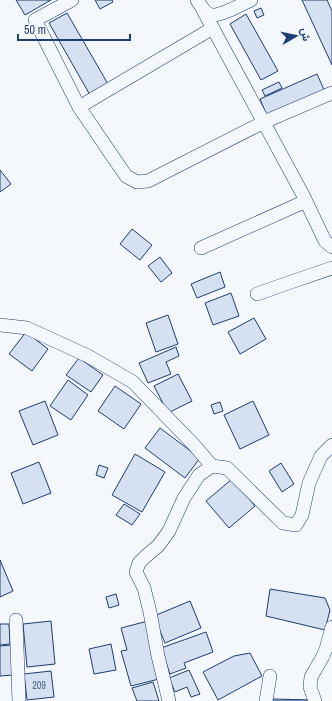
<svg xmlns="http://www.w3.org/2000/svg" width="332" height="701" viewBox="0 0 332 701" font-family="'Archivo Narrow',Vazirmatn,sans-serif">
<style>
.building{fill:#d5e0f0;stroke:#1d3f73}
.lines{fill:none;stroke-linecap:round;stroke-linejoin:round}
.minor-casing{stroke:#1d3f73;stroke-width:14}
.minor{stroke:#f4f7fb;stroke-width:13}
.labels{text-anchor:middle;stroke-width:3;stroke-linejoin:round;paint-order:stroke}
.number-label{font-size:10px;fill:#4b6792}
</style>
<rect width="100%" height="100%" fill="#f4f7fb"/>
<path class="building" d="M16 0H51L25 15Z
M95 0H112L113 2 100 9Z
M302 0H327L332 11V65Z
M261 8 264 15 257 18 254 11Z
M67 13 108 84 90 95 49 23Z
M246 14 278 71 261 80 230 24Z
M317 74 325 92 268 118 260 99Z
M279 82 282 88 265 96 262 90Z
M0 170 11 184 0 192Z
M132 229 152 245 140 260 120 244Z
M160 257 172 273 161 282 148 266Z
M220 272 225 287 197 298 191 284Z
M231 293 239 316 213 325 205 303Z
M168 315 178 344 156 352 146 323Z
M254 318 266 339 240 354 228 332Z
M26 332 48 349 32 371 9 354Z
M176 347 179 356 166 362 171 374 148 383 139 363Z
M79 358 103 375 91 392 66 375Z
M178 374 192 401 168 413 154 386Z
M68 380 88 395 71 420 50 406Z
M115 386 141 404 124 429 98 411Z
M45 401 58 435 33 445 19 411Z
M253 401 269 435 240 449 224 415Z
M220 402 223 411 214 414 211 405Z
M160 428 200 458 185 478 145 448Z
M135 454 165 472 142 512 112 495Z
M39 462 51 493 23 504 11 473Z
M281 463 294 484 282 492 269 471Z
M99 465 108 468 104 478 96 475Z
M232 479 255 506 229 528 206 501Z
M124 504 140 514 132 525 116 515Z
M0 560 13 591 0 597Z
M270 589 325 598 330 610 325 630 266 616Z
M116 594 119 605 109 608 106 597Z
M190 601 201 628 165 643 154 616Z
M51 621 55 664 27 667 23 624Z
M148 621 163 678 131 686 121 651 127 650 121 628Z
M0 624H9L10 644 0 645Z
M206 632 213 652 184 663 186 668 170 674 161 648Z
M111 644 116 670 94 674 89 649Z
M11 645 13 675 0 676V646Z
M250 653 262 676 218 700 203 672 234 656Z
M189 670 200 694 191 697 187 687 175 692 169 678Z
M51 671 54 697 27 700 24 674Z
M153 682 159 701H137L132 688Z
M272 699 312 700V701H272Z"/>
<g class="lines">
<g class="minor-casing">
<path id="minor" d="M72 0 35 20 79 107 213 28
M197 0C201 6 205 14 212 15 221 16 242 4 251 0
M203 10 303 195 325 241 332 247
M79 107 126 176 137 182 148 181 264 122 332 93
M201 248 306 201
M257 294 291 282 332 268
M0 325 27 328 88 356 133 382 195 446 212 466
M16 620 19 701
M169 701 158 656 150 612 144 588 136 572 139 563 146 556 158 546 169 531 184 498 199 475 212 466 227 468 283 523 296 525 302 515 309 483 321 456 332 445
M266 701 270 676
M315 701 310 687 311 677 322 658 326 649 332 627"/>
</g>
<use href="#minor" class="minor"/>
</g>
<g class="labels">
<g class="number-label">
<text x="39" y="689">209</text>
</g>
</g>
<g transform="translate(296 36) rotate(81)" stroke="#f4f7fb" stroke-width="3" paint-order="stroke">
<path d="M0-3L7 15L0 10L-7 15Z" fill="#1d3f73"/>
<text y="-6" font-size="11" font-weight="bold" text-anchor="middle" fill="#1d3f73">ش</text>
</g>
<path d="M18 34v6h112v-6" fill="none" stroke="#1d3f73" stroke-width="2"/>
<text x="24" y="34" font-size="12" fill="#1d3f73" stroke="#f4f7fb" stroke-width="3" paint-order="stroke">50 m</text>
</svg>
